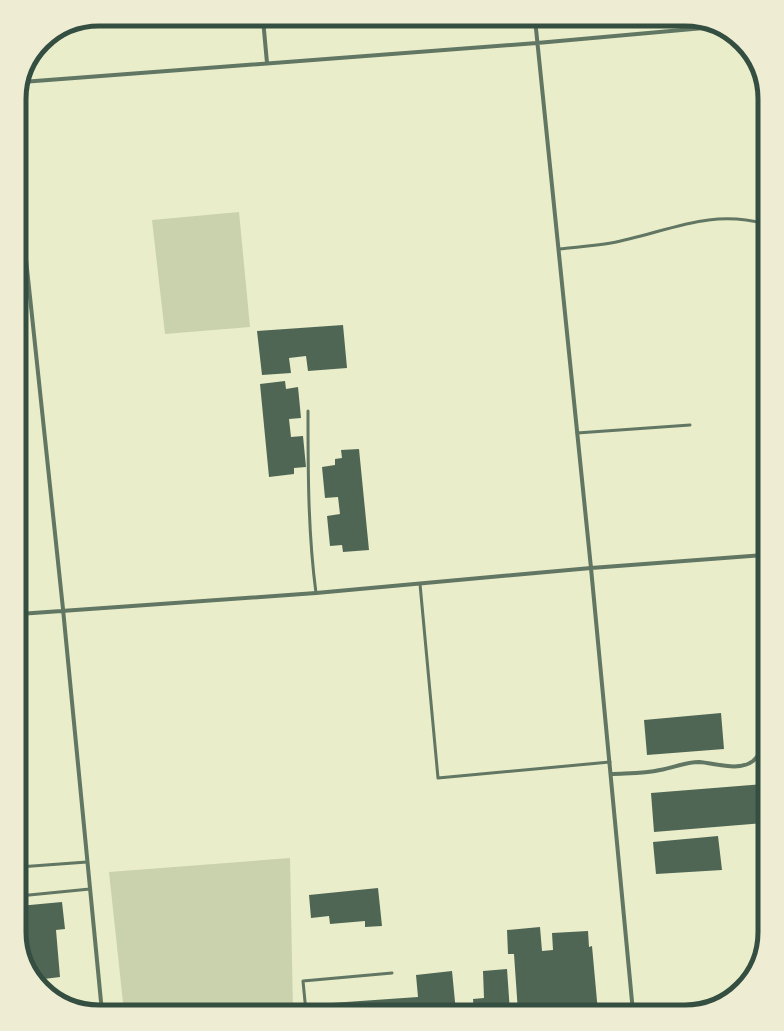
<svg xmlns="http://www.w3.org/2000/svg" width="784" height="1031" viewBox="0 0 784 1031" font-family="Ubuntu,sans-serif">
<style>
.green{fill:#cad2ad}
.building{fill:#4f6655}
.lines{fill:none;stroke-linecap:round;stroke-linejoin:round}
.service{stroke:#617663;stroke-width:3}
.minor{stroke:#617663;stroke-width:4}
.rim{fill:none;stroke:#344e41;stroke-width:5}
</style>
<rect width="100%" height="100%" fill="#e9edc9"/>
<path class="green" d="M239 212 250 327 165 334 152 220Z
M290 858 293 1012H124L109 872Z"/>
<path class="building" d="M343 325 347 368 308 371 306 356 289 358 291 373 262 375 257 331Z
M285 381 286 389 298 387 301 418 289 419 291 437 303 436 306 467 294 468V474L269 477 260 384Z
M359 449 369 550 343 552 342 545 330 546 327 516 340 514 338 497 325 498 322 467 335 465V459L342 458 341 450Z
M721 713 724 749 647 755 644 720Z
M765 784V823L654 832 651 793Z
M718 836 722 870 656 874 653 842Z
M762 842H765V865H764Z
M378 888 382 926 365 927V921L330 924 329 916 311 918 309 895Z
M62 902 65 929 56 930 60 977 36 980 32 976 19 932V906Z
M540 927 542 951 553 950 552 933 588 931 589 947 592 946 598 1012H518L514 954H508L507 930Z
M507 969 510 1012H474L473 999 484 998 483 971Z
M452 971 456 1012H318L317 1004 418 997 416 975Z"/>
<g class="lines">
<path class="service" d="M559 249C576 247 594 246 611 243 665 233 709 208 765 224
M308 411C308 472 308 533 316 593
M577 433 690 425
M420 584 438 778 610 762
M19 867 87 862
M19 896 90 889
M306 1012 303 981 392 973"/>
<path class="minor" d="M263 19 267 63
M535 19 591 568 633 1012
M22 82 537 43 715 27
M19 193 63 609 102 1012
M19 614 316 593 591 568 765 555
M611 774C627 773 644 774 660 770 673 768 685 762 699 762 715 763 739 772 753 761 767 749 763 727 761 712"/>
</g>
<path d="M0 0H784V1031H0ZM99 26H685A73 73 0 0 1 758 99V932A73 73 0 0 1 685 1005H99A73 73 0 0 1 26 932V99A73 73 0 0 1 99 26Z" fill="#eeecd3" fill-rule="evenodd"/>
<path class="rim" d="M99 26H685A73 73 0 0 1 758 99V932A73 73 0 0 1 685 1005H99A73 73 0 0 1 26 932V99A73 73 0 0 1 99 26Z"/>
</svg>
